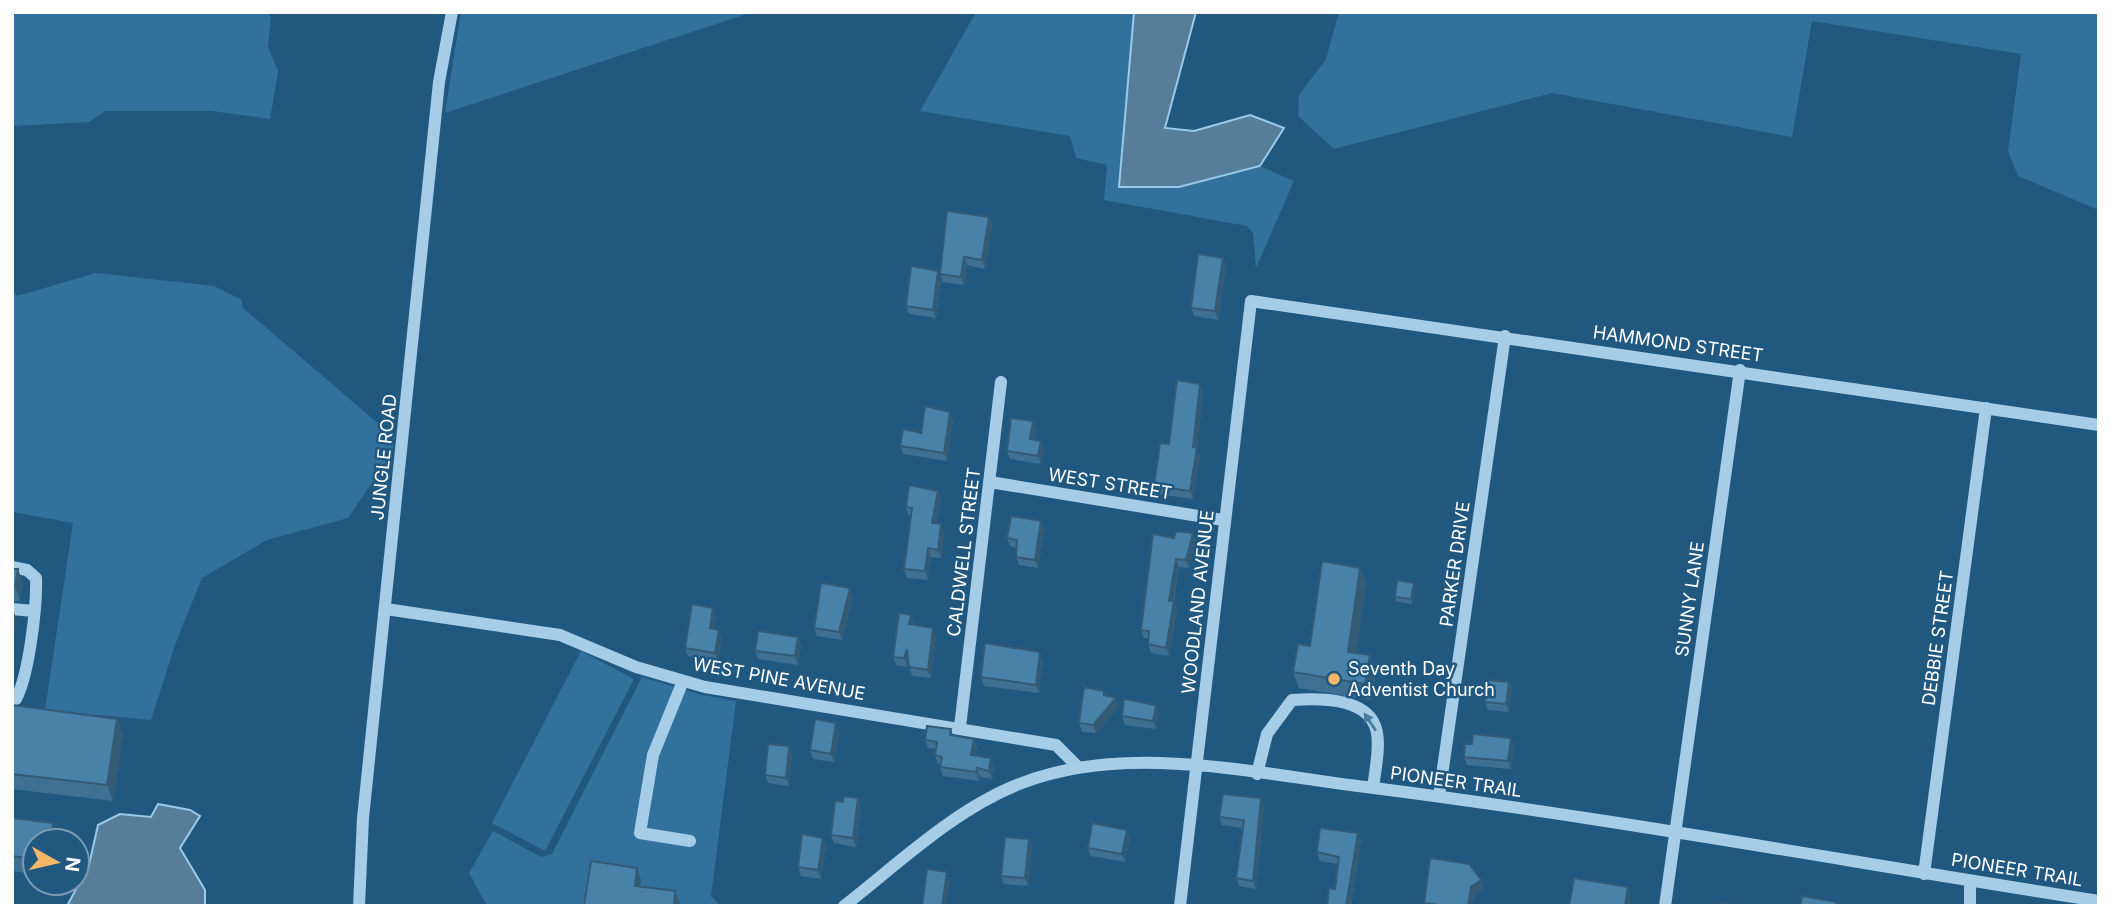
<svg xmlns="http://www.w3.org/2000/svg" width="2111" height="918" viewBox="0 0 2111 918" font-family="Inter,sans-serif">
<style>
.green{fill:#31719c}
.water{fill:#567e9a;stroke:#9acae9;stroke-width:2}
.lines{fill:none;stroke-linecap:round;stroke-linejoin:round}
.minor{stroke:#a6cde8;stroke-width:12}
.wall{fill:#3f7091}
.shaded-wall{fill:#335b76}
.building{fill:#4982a9;stroke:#335b76;stroke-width:2}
.oneway{fill:#497b9f}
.poi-dot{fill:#f4b767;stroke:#215880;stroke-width:2.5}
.labels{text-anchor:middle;stroke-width:5;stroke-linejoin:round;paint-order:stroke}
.street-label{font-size:18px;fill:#fff;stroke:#215880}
.poi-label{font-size:18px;fill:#fff;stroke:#215880;text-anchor:start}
</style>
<rect width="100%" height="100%" fill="#215880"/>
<path class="green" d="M12 12H264L271 16 268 47 278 71 270 119 211 111H105L89 122 12 126Z
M461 12H753L445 113Z
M976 12H1134L1119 187H1179L1260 166 1294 181 1256 268 1253 233 1247 226 1104 200 1107 165 1076 158 1070 136 920 111Z
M1339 12H2099V210L2018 176 2008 151 2021 54 1812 21 1792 137 1552 93 1334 149 1298 116 1299 95 1326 59Z
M96 273 214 286 242 300V307L394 437 393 452 348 518 267 540 202 578 176 642 151 720 45 710 73 523 12 512V289L17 296Z
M581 651 634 679 545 851 492 823Z
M642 677 702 695 736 701 711 896 721 906H487L469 873 493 831 541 857 552 854Z"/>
<path class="water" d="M1134 12H1196L1165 128 1194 131 1250 115 1284 128 1260 166 1179 187H1119Z
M158 804 190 810 200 816 180 848 205 890V906H67L89 865 98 825 120 814 151 817Z"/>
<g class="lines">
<path class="minor" d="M990 482 1223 520
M12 567 27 570 36 578C37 606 29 675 16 699H12
M12 609 34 611
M386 609 560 635 636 667 705 687 1056 745 1079 768
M683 681 653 755 640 833 690 841
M960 727 1001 382
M1257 774 1267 734 1292 700C1319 698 1371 697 1377 733 1380 749 1375 771 1373 788
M1439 796 1505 336
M1924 874 1986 408
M359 906 363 818 439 82 452 12
M844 906C899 863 956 808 1022 783 1129 742 1256 774 1366 787 1611 818 1855 863 2099 901
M1180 906 1251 301 2099 425
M1665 906 1740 370
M1970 906V881"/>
</g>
<path class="wall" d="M989 217 992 225 985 269 967 265 964 285 943 282 940 274Z
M1223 258 1226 266 1218 320 1194 316 1191 308Z
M941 279 936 318 909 314 906 306Z
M1203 392 1197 448 1200 456 1193 499 1157 494 1154 486 1169 444Z
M950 412 953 420 947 461 903 454 900 446 921 433Z
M1036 429 1034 439 1041 441 1044 449 1041 464 1010 459 1007 451Z
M941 499 936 524 944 533 941 558 931 557 928 580 907 578 904 569 911 516H909L906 507Z
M1041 521 1044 529 1038 568 1019 565 1016 557 1017 548 1010 546 1007 538Z
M1174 538 1196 541 1189 568 1179 567 1174 601 1177 610 1169 656 1151 653 1148 644 1149 639 1144 638 1141 630Z
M1360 568 1366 584 1356 653 1376 671 1371 700 1299 688 1293 672Z
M12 569 23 583 20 601H12Z
M1415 588 1412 604 1396 601 1395 597Z
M853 596 842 640 817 636 814 628Z
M911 615 914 625 933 628 936 636 931 678 912 676 908 662 907 667 896 665 893 657Z
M716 616 714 629 719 630 722 638 718 661 688 656 685 648Z
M798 637 801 645 798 665 758 659 755 651Z
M1043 661 1039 693 984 686 981 677Z
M1509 682 1512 690 1509 712 1488 710 1485 702Z
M1104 691 1106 696 1119 706 1096 733 1082 732 1079 723Z
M12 705 117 719 123 735 113 801 12 789Z
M1156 705 1159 713 1156 729 1125 725 1122 716Z
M836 723 839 731 834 762 813 759 810 750Z
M951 729 953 735 974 739 977 747 975 755 994 767 992 779 980 777 979 781 943 776 940 767 941 764H938L935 755 936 749 928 748 925 740Z
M1511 738 1514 746 1511 769 1467 765 1464 757 1472 744Z
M789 746 792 754 789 786 768 783 765 775Z
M861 807 856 847 834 843 831 835Z
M1264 807 1256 889 1239 886 1236 878 1243 828 1222 825 1219 817Z
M12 818 53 823 59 841H35V874L12 871Z
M1127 830 1130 838 1125 862 1091 856 1088 848Z
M1358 833 1361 841 1351 906H1327L1335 889 1338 864 1320 861 1317 852Z
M1029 839 1032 848 1028 886 1004 884 1001 876Z
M826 846 821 879 801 876 798 867Z
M1481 880 1484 888 1474 895 1472 906H1425L1424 903Z"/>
<path class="shaded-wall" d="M989 217 992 225 985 269 982 260Z
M964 257 967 265 964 285 961 277Z
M1223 258 1226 266 1218 320 1215 311Z
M938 271 941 279 936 318 933 310Z
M1200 384 1203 392 1197 448 1200 456 1193 499 1190 491 1193 447Z
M950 412 953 420 947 461 944 453Z
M1033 421 1036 429 1033 447 1030 439Z
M1041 441 1044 449 1041 464 1038 456Z
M938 491 941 499 935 531 932 523Z
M1041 521 1044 529 1038 568 1035 560Z
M941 524 944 533 941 558 938 550Z
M1193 533 1196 541 1189 568 1186 560Z
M928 548 931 557 928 580 925 571Z
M1176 559 1179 567 1172 609 1169 601Z
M1360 568 1366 584 1354 668 1348 652Z
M18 569 23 583 20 601 15 587Z
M1414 583 1415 588 1412 604 1411 599Z
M850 588 853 596 842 640 839 632Z
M1174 601 1177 610 1169 656 1166 648Z
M12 607 16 618 12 646Z
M713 608 716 616 713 637 710 628Z
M911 615 914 623 912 633 909 624Z
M933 628 936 636 931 678 928 670Z
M719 630 722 638 718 661 715 653Z
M798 637 801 645 798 665 795 656Z
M907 649 910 658 907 667 904 658Z
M1040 652 1043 661 1039 693 1036 685Z
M1370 655 1376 671 1371 700 1365 684Z
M1509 682 1512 690 1509 712 1506 704Z
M1116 698 1119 706 1096 733 1093 725Z
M1156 705 1159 713 1156 729 1153 721Z
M117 719 123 735 113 801 107 785Z
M836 723 839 731 834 762 831 754Z
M1511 738 1514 746 1511 769 1508 761Z
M974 739 977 747 974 763 971 755Z
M789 746 792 754 789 786 786 778Z
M991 758 994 767 992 779 989 771Z
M977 768 980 777 979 781 976 772Z
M858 798 861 807 856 847 853 838Z
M1261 798 1264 807 1256 889 1253 881Z
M53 823 59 839V841H51Z
M1127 830 1130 838 1125 862 1122 854Z
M1358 833 1361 841 1351 906H1346Z
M823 838 826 846 821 879 818 870Z
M1029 839 1032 848 1028 886 1025 878Z
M637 868 641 880 639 898 635 886Z
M947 872 950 880 946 906H942Z
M1481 880 1484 888 1474 895 1472 906H1468L1471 887Z
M1628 887 1631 895 1629 906H1625Z
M675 891 680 903 679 906H674Z"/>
<path class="building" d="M947 211 989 217 982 260 964 257 961 277 940 274Z
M1198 254 1223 258 1215 311 1191 308Z
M911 266 938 271 933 310 906 306Z
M1177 380 1200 384 1193 447 1197 448 1190 491 1154 486 1160 443 1169 444Z
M925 406 950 412 944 453 900 446 903 429 921 433Z
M1011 418 1033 421 1030 439 1041 441 1038 456 1007 451Z
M909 485 938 491 932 523 941 524 938 550 928 548 925 571 904 569 912 508 906 507Z
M1011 516 1041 521 1035 560 1016 557 1017 540 1007 538Z
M1176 531 1193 533 1186 560 1176 559 1169 601H1174L1166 648 1148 644 1149 631 1141 630 1153 534 1174 538Z
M1322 561 1360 568 1348 652 1370 655 1365 684 1293 672 1298 644 1310 646Z
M12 569H18L15 587H12Z
M1397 580 1414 583 1411 599 1395 597Z
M821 583 850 588 839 632 814 628Z
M692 604 713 608 710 628 719 630 715 653 685 648Z
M899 613 911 615 909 624 933 628 928 670 909 667 907 649 904 658 893 657Z
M758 631 798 637 795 656 755 651Z
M985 643 1040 652 1036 685 981 677Z
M1488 680 1509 682 1506 704 1485 702Z
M1084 687 1104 691V695L1116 698 1093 725 1079 723Z
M1124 699 1156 705 1153 721 1122 716Z
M12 705 117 719 107 785 12 774Z
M815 719 836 723 831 754 810 750Z
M927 726 951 729 950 735 974 739 971 755 991 758 989 771 977 768 976 772 940 767 942 757 935 755 937 742 925 740Z
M1473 734 1511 738 1508 761 1464 757 1465 744H1472Z
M768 744 789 746 786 778 765 775Z
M1223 794 1261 798 1253 881 1236 878 1244 820 1219 817Z
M844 796 858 798 853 838 831 835 835 801 843 802Z
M12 818 53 823 51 841H35V859L12 856Z
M1092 823 1127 830 1122 854 1088 848Z
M1320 828 1358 833 1346 906H1327L1329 888 1335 889 1339 857 1317 852Z
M802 834 823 838 818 870 798 867Z
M1005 837 1029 839 1025 878 1001 876Z
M1430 858 1469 864 1481 880 1471 887 1468 906H1446L1424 903Z
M591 861 637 868 635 886 675 891 674 906H584Z
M927 869 947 872 942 906H922Z
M1574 878 1628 887 1625 906H1569Z
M1802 896 1836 902V906H1800Z
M1719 903 1742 906H1719Z"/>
<defs><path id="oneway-solid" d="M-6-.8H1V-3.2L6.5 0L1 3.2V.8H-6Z" transform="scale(1.75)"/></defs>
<use class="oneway" href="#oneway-solid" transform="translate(1370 722) rotate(-124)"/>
<circle class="poi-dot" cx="1334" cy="679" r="7"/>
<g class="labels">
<g class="street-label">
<text transform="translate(1678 344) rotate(8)" y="6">HAMMOND STREET</text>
<text transform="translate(384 457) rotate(-84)" y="6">JUNGLE ROAD</text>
<text transform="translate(1110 484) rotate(9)" y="6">WEST STREET</text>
<text transform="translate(964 552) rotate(-83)" y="6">CALDWELL STREET</text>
<text transform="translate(1455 564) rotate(-82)" y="6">PARKER DRIVE</text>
<text transform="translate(1690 599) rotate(-82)" y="6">SUNNY LANE</text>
<text transform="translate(1198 602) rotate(-84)" y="6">WOODLAND AVENUE</text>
<text transform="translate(1938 638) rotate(-82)" y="6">DEBBIE STREET</text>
<text transform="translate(779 679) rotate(10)" y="6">WEST PINE AVENUE</text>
<text transform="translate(1456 782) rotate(8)" y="6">PIONEER TRAIL</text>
<text transform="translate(2017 870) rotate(9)" y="6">PIONEER TRAIL</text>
</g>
<g class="poi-label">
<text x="1348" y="675">Seventh Day<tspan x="1348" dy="21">Adventist Church</tspan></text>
</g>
</g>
<rect width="2111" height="918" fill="none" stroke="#ffffff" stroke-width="28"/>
<g transform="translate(56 862) rotate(98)"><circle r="33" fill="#215880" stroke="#7a9bb3" stroke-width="2"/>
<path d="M0-5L12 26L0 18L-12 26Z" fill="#f4b767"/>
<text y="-10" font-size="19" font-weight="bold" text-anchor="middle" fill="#ffffff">N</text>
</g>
</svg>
